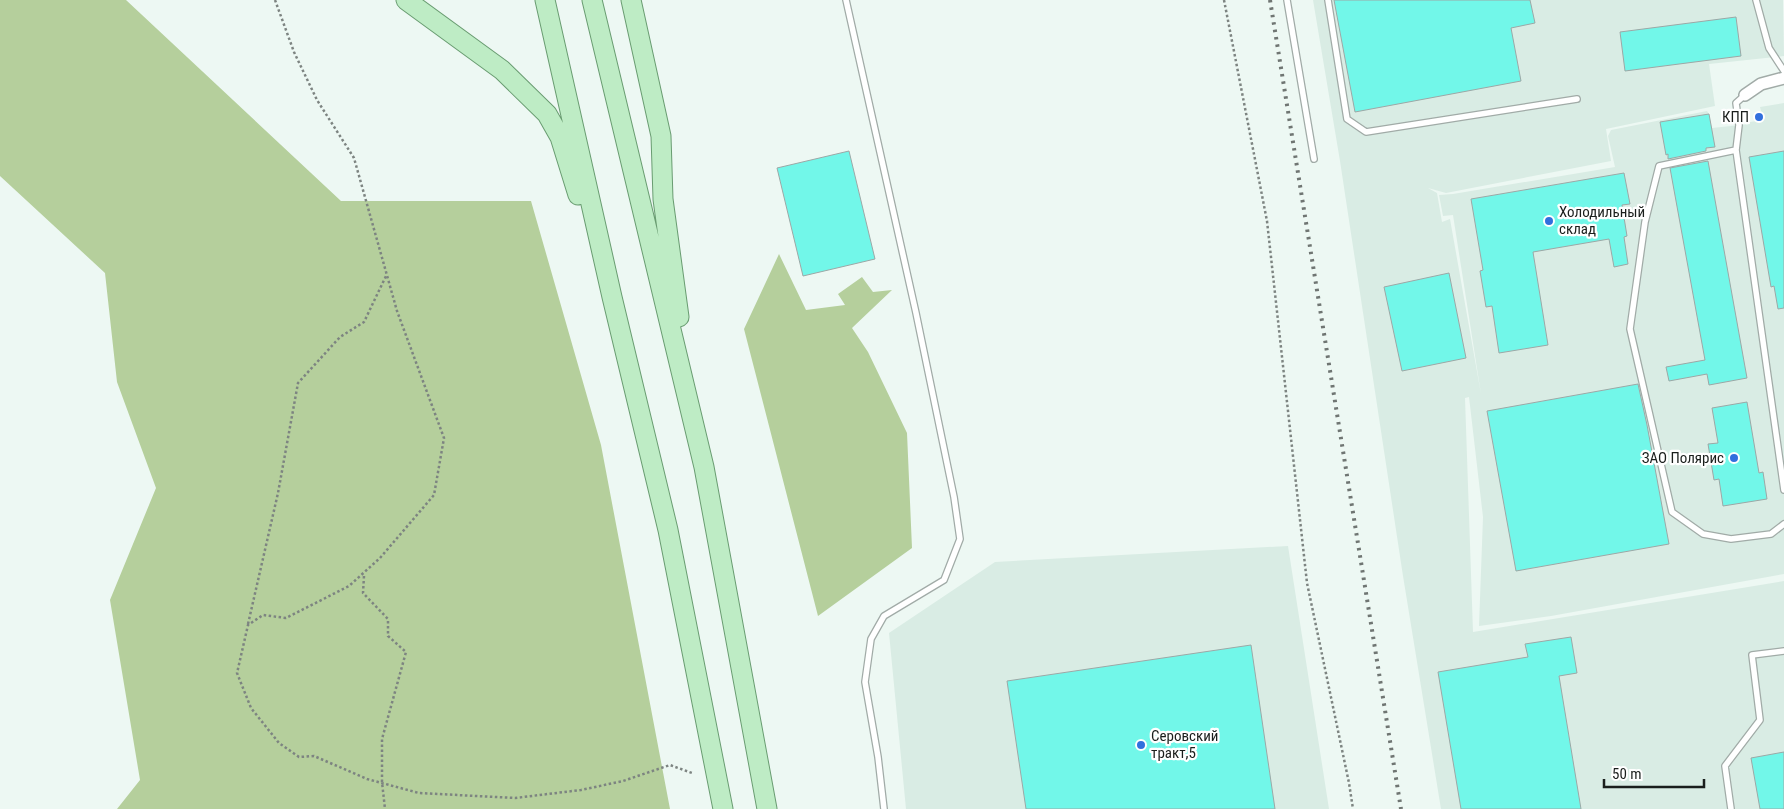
<svg xmlns="http://www.w3.org/2000/svg" width="1784" height="809" viewBox="0 0 1784 809" font-family="'Roboto Condensed',sans-serif">
<style>
.built{fill:#d9ece4}
.green{fill:#b5cf9c}
.building{fill:#72f7e9;stroke:#9ca8a6}
.lines{fill:none;stroke-linecap:round;stroke-linejoin:round}
.lane-casing{stroke:#a1aba7;stroke-width:8}
.street-casing{stroke:#a1aba7;stroke-width:14}
.primary-casing{stroke:#699c71;stroke-width:21}
.path{stroke:#7d8481;stroke-width:2.5;stroke-dasharray:2.5 2.5;stroke-linecap:butt}
.lane{stroke:#fff;stroke-width:5.5}
.street{stroke:#fff;stroke-width:11}
.primary{stroke:#beecc5;stroke-width:19}
.rail{stroke:#6f7572;stroke-width:4;stroke-dasharray:2.5 5;stroke-linecap:butt}
.poi-dot{fill:#316fdd;stroke:#fff;stroke-width:2}
.labels{text-anchor:middle;stroke-width:4.5;stroke-linejoin:round;paint-order:stroke}
.poi-label{font-size:15px;fill:#1a1e1c;stroke:#fff;text-anchor:end}
</style>
<rect width="100%" height="100%" fill="#edf8f3"/>
<path class="built" d="M1313 0H1783L1784 56 1709 64 1715 106 1606 129 1611 161 1446 193 1428 188 1437 193 1442 222 1450 219 1481 394 1453 215 1443 216 1439 195 1453 194 1615 167 1608 136 1611 130 1707 111 1709 114 1712 128 1750 124V122L1757 121 1756 112 1761 111 1760 107 1784 103V574L1551 616 1479 626 1483 517 1469 397 1465 398 1473 632 1784 581V809H1441L1403 576 1340 161Z
M1288 546 1329 809H906L889 633 995 562Z"/>
<path class="green" d="M0 0H126L341 201H531L601 445 670 809H117L140 780 110 600 156 488 117 382 105 273 0 176Z
M779 254 806 310 845 305 838 294 862 277 873 292 892 290 852 328 868 352 907 433 912 548 818 616 744 329Z"/>
<path class="building" d="M1334 0H1530L1535 23 1511 28 1521 81 1355 112Z
M1736 17 1741 56 1625 71 1620 32Z
M1709 114 1715 147 1706 148V151L1668 159V154L1666 155 1660 122Z
M849 151 875 259 803 276 777 168Z
M1784 151V308L1778 309 1774 286 1771 287 1749 157Z
M1708 161 1747 378 1709 385 1707 374 1669 381 1666 367 1705 360 1670 168Z
M1624 173 1630 204 1622 205 1627 236 1624 237 1628 264 1614 267 1609 239 1533 252 1548 345 1499 353 1492 306 1486 307 1480 271 1483 270 1471 199Z
M1449 273 1466 358 1402 371 1384 287Z
M1638 384 1647 425 1669 544 1516 571 1487 411Z
M1747 402 1759 473 1763 472 1767 499 1723 506 1719 479 1714 480 1708 444 1718 443 1712 408Z
M1571 637 1577 673 1559 676 1581 809H1461L1438 672 1528 657 1525 644Z
M1251 645 1275 809H1026L1007 681Z
M1784 752V809H1760L1751 758Z"/>
<g class="lines">
<g class="lane-casing">
<path id="lane" d="M846 0 916 313 954 497 960 539 944 580 884 616 871 639 865 682 878 757 884 809
M1287 0 1314 159
M1328 0 1347 119 1366 132 1577 99
M1756 0 1769 48 1784 71
M1745 95 1736 103 1739 125 1736 150 1784 490
M1736 150 1659 166 1645 222 1630 329 1672 512 1703 534 1731 539 1771 534 1784 524
M1731 809 1725 766 1760 720 1752 655 1784 651"/>
</g>
<g class="street-casing">
<path id="street" d="M1745 95 1761 84 1784 78"/>
</g>
<g class="primary-casing">
<path id="primary" d="M406 0 502 70 547 114 560 137 578 195
M545 0 612 297 668 530 723 809
M592 0 704 467 767 809
M631 0 661 136 663 199 679 317"/>
</g>
<path class="path" d="M275 0 294 52 317 100 354 158 397 311 444 438 434 495 380 558 349 586 286 618 263 615 248 625 237 673 251 708 279 743 299 757 314 756 367 779 419 793 515 798 581 790 623 781 670 765 692 773
M1224 0 1267 221 1307 583 1349 783 1353 809
M364 576 363 593 388 619V636L406 652 382 739V782L385 809
M248 624 278 493 298 383 340 337 364 322 386 276"/>
<use href="#lane" class="lane"/>
<use href="#street" class="street"/>
<use href="#primary" class="primary"/>
<path class="rail" d="M1270 0 1401 809"/>
</g>
<g class="poi-dot">
<circle cx="1759" cy="117" r="5"/>
<circle cx="1549" cy="221" r="5"/>
<circle cx="1734" cy="458" r="5"/>
<circle cx="1141" cy="745" r="5"/>
</g>
<g class="labels">
<g class="poi-label">
<text x="1749" y="122">КПП</text>
<text x="1559" y="217" text-anchor="start">Холодильный<tspan x="1559" dy="17">склад</tspan></text>
<text x="1724" y="463">ЗАО Полярис</text>
<text x="1151" y="741" text-anchor="start">Серовский<tspan x="1151" dy="17">тракт,5</tspan></text>
</g>
</g>
<path d="M1604 779v8h100v-8" fill="none" stroke="#1a1e1c" stroke-width="2.5"/>
<text x="1612" y="779" font-size="15" fill="#1a1e1c" stroke="#ffffff" stroke-width="4" paint-order="stroke">50 m</text>
</svg>
